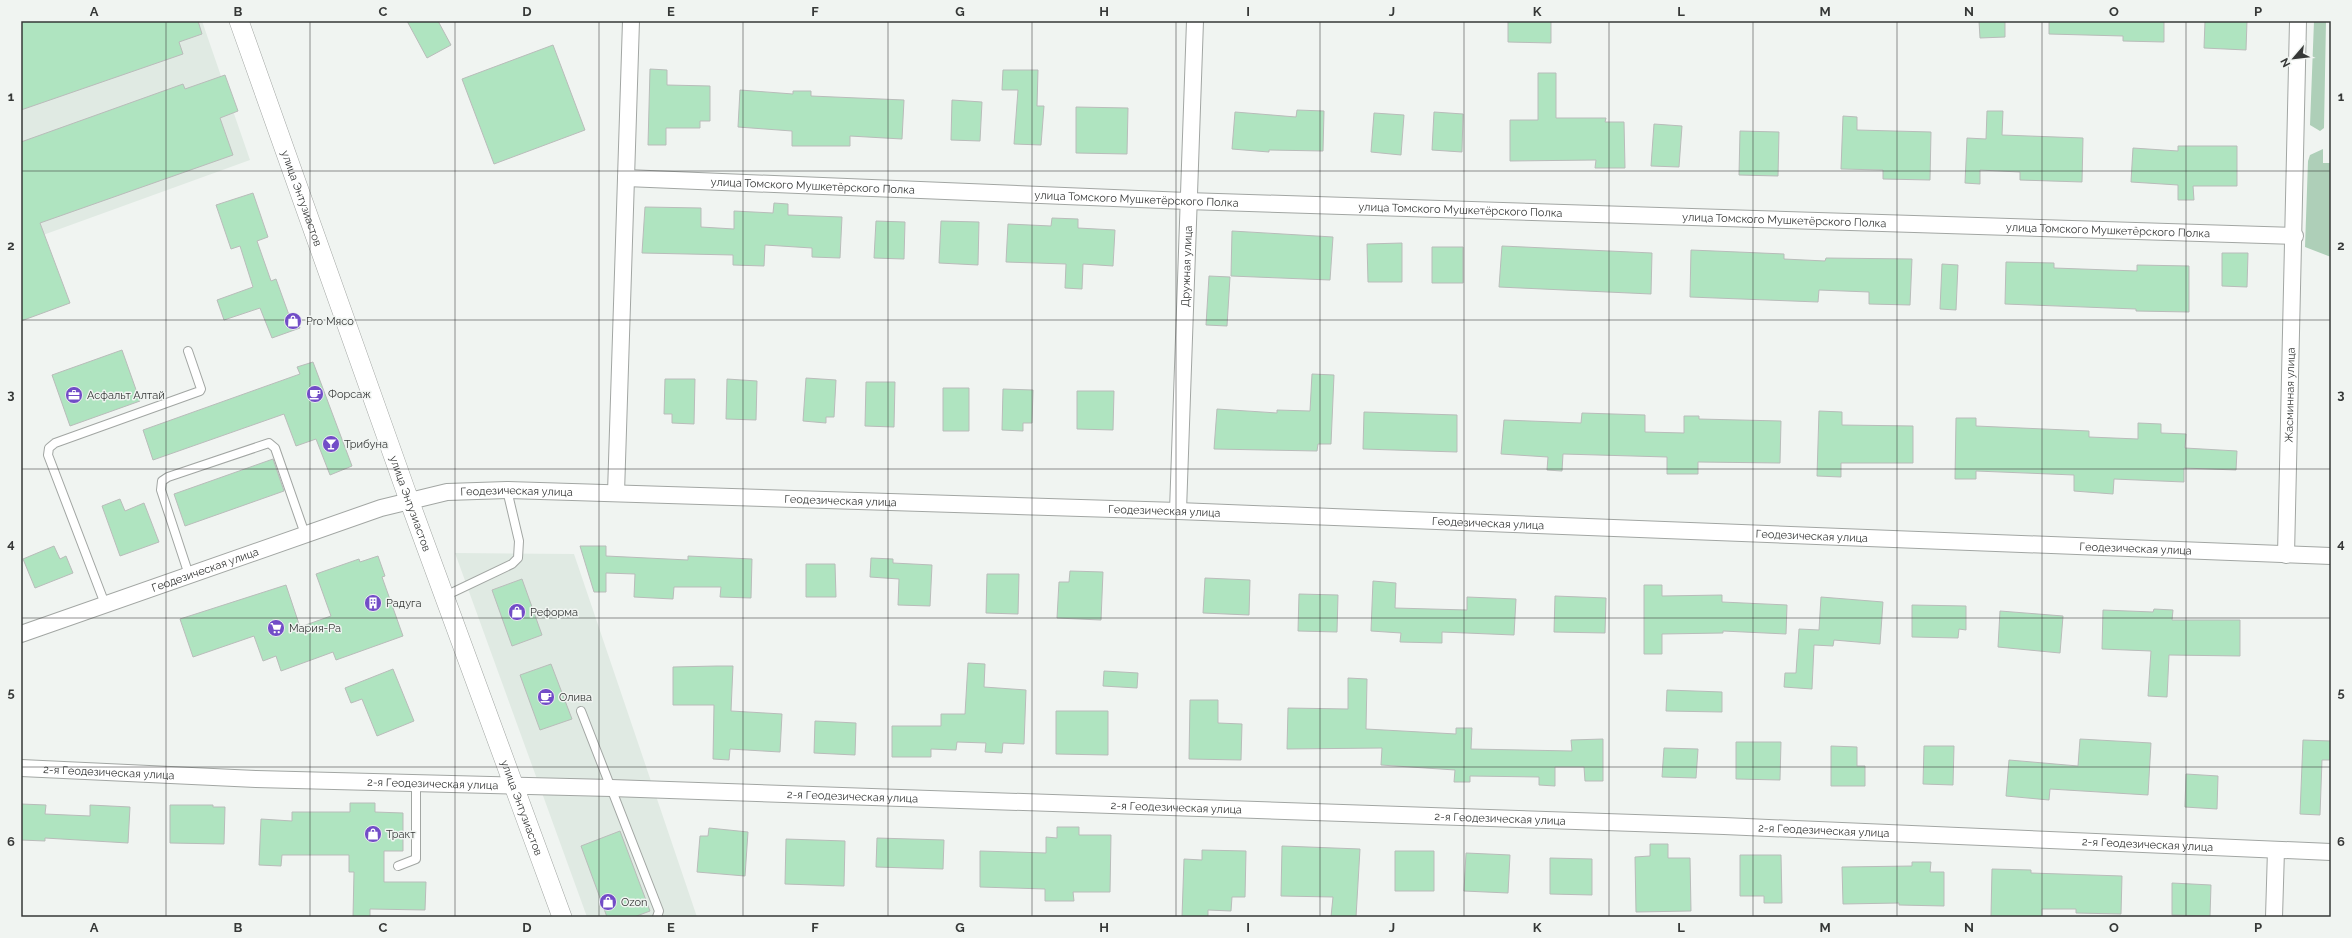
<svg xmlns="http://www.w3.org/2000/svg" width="2352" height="938" viewBox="0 0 2352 938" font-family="Raleway,sans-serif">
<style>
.built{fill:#e0eae3}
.green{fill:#aecfb8}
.building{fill:#afe4c0;stroke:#b9bcba}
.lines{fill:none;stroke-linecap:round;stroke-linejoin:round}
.service-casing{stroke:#a2a6a3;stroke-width:10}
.minor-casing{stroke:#a2a6a3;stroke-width:18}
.tertiary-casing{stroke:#a2a6a3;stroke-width:20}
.service{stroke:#fff;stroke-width:8}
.minor{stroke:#fff;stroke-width:16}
.tertiary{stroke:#fff;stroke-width:19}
.grid{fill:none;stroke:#363837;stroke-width:1;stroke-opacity:0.55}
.labels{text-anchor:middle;stroke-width:3;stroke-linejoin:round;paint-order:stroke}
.street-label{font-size:11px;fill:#363837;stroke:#f0f4f1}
.poi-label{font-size:11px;fill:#363837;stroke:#f0f4f1;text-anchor:start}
.neatline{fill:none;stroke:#363837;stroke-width:1.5}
.grid-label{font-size:13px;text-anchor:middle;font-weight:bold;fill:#363837}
</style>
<rect width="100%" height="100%" fill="#f0f4f1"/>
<path class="built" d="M21 21H202L250 160 21 243Z
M455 553 574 554 697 917H587Z"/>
<path class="green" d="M2314 21H2326L2324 128 2320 131 2310 125Z
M2323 149V163H2331V257L2305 247 2308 161 2310 155Z"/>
<path class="building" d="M21 21H198L202 34 179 42 183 54 21 110Z
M407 21H438L451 45 427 58Z
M1508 21H1551V43L1508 42Z
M1979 21H2005V37L1980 38Z
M2049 21H2164V42L2123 41V36L2049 34Z
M2205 21H2247L2246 50 2204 48Z
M553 45 585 130 494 164 462 79Z
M650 69 667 70V85L710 86V121H700V128H666V145H648Z
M1003 70H1038L1037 106H1044L1041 145 1014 144 1018 90H1002Z
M1538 73H1556V118H1606L1605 122H1624L1625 168H1595L1596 160 1510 161V120H1538Z
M225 75 238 111 220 118 233 155 40 223 70 303 21 321V142L183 84 185 89Z
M740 90 793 94V91H811V96L904 100 902 139 850 136V146H792V131L738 127Z
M952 100 982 102 980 141 951 140Z
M1076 107 1128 108 1127 154 1076 153Z
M1297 110 1324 111 1323 151 1269 150V152L1232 149 1235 112 1296 117Z
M1987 111H2003L2002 135 2083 138 2082 182 2020 180V172L1980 170V184L1965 183 1967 138 1986 139Z
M1434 112 1463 114 1462 152 1432 150Z
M1374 113 1404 115 1401 155 1371 152Z
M1843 116 1857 117V130L1931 132 1930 180 1883 179V170L1841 169Z
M1654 124 1682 126 1679 167 1651 166Z
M1740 131 1779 132 1778 176 1739 175Z
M2178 146H2237V186H2193L2194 200H2178V185L2131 182 2133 148 2178 151Z
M253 193 268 237 257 241 271 281 276 279 289 315 294 313 300 328 272 338 260 308 224 320 217 300 253 287 240 246 231 249 216 205Z
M774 203 788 204V215L842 217 840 258 812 257V248L765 245 764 266 733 265V255L642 253 645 207 701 208V227L734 229V211L773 213Z
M1052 218 1078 219V228L1115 230 1113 266 1083 264 1082 289 1065 288 1066 264 1006 262 1008 224 1051 226Z
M876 221 905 222 904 259 874 258Z
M941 221 979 222 978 265 939 263Z
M1232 231 1333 237 1330 280 1231 276Z
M1402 243V282H1368L1367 244Z
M1502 246 1652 253 1651 294 1499 287Z
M1432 247H1463V283H1432Z
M1691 250 1784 254V259L1825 261 1826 258 1912 259 1910 305 1869 304V292L1819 290 1818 302 1690 297Z
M2222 253H2248L2247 287 2222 286Z
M2006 262 2054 263V268L2137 271V265L2189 266V312L2136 311V309L2005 304Z
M1942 264 1958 265 1956 310 1940 309Z
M1209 276 1230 277 1227 326 1206 325Z
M122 350 140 401 70 426 52 375Z
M313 362 352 466 330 475 316 439 296 446 284 414 153 460 143 430 300 374 297 367Z
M1312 374 1334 375 1331 444H1318L1317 451 1214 449 1217 409 1277 413V410L1310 411Z
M806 378 836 380 834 417H826V423L803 421Z
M665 379H695L694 424 672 423V414H664Z
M727 379 757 381 756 420 726 419Z
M866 382H895L894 427 865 426Z
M943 388H969V431H943Z
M1003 389 1033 390 1032 423H1023V431L1002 430Z
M1077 391H1114L1113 430 1077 429Z
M1819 411 1842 412V425L1913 426V463H1841V477L1817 476Z
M1364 412 1457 415V452L1363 449Z
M1582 413 1645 415V432L1684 433V416H1699V419L1781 421 1780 463 1698 462V474H1667V457L1563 454 1562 471 1547 470 1548 457 1501 454 1504 420 1581 423Z
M1956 418H1976V426L2089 431V437L2138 439V423L2161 424V433L2186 434 2185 448 2237 451 2236 470 2184 468V482L2114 479 2113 494 2074 491V475L1976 471V479H1955Z
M273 459 284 491 185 526 174 494Z
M120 499 125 511 144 503 159 542 120 556 102 506Z
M54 546 60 559 66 556 73 573 35 588 23 559Z
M580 546H606V556L688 560V556L752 559 751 598 720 597 721 587H674L673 599 634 597 635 574 606 573V592H594Z
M378 556 385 576 382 577 403 636 336 660 333 652 281 671 276 656 263 661 254 636 193 657 180 619 286 585 300 627 331 616 316 574 359 559 360 562Z
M871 558 893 559V563L932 565 930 606 898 605 899 579 870 577Z
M806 564H835L836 597H806Z
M1070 571 1103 572 1101 620 1057 618 1059 582H1069Z
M987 574H1019L1018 614 986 613Z
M1205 578 1250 580 1249 615 1203 613Z
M522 579 542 635 512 646 492 590Z
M1373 581 1396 583 1395 608 1467 610V597L1516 599 1514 635 1442 632V643L1400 642 1401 633 1371 631Z
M1644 585H1662V596L1722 595V602L1787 605 1786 634 1723 631V633L1662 634V654H1644Z
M1299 594 1338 595 1337 632 1298 631Z
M1555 596 1606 598 1605 633 1554 632Z
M1821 597 1883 602 1880 644 1834 640 1833 646 1814 645 1812 689 1784 687 1785 673H1796L1799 629 1819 630Z
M1912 605 1966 606V630L1959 629 1958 638 1912 637Z
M2154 609 2173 610 2172 620H2240V656L2169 655 2167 697 2148 696 2151 651 2102 649 2103 610 2153 612Z
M2000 611 2063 616 2060 653 1998 647Z
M968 663 985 664 984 687 1026 690 1024 744 1003 743 1002 753 985 752 986 743 957 742 956 750 931 749V757H892V726H941V714H965Z
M551 664 572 719 540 730 520 675Z
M717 666H733L731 711 782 714 780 752 730 749 729 760 713 759 714 705H673V667Z
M393 669 414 721 377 736 362 699 351 703 345 688Z
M1104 671 1138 673 1137 688 1103 686Z
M1348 678 1367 679 1366 729 1456 734V728H1472L1471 749 1572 751 1571 740 1603 739V781H1585L1584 767H1555V786L1539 785V777L1470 776V782H1454L1455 770 1381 765 1382 748 1287 749 1288 708 1348 709Z
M1667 690 1722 692V712L1666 711Z
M1190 700H1218V723L1242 724 1241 760 1189 759Z
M1056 711H1108V755L1056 754Z
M815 721 856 723 855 755 814 753Z
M2080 739 2151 743 2148 795 2050 789 2049 800 2006 796 2009 760 2078 766Z
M2303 740 2331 741V760H2322L2320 815 2300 814Z
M1736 742H1781L1780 780 1736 779Z
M1831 746 1857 747V766H1865V786H1831Z
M1924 746H1954L1953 785 1923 784Z
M1664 748 1698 749 1696 778 1662 777Z
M2186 774 2218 776 2217 809 2185 807Z
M350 803H375V812L403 813V851H384V882H426L425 910 370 909V917H353L354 872H349V855H282L281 866 259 865 261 819 292 821V812H350Z
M21 804 46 805 45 814 90 816V805L130 807 128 843 45 838V841L21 840Z
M170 805H213V807H225L224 844 170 843Z
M1057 827H1079V835H1111L1110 892H1073L1074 901H1045V889L980 887V851L1046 853V837L1057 838Z
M709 828 748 832 745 876 697 872 700 836H708Z
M620 831 650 911 634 917H607L581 846Z
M877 838 944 840 943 869 876 867Z
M786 839 845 841 844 886 785 884Z
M1650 844H1668V858H1690L1691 911 1636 912 1635 857 1650 856Z
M1282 846 1360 849 1356 917H1331L1333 897 1281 896Z
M1202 850 1246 851 1245 897H1232L1231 911 1208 910V917H1182L1184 859 1202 860Z
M1395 851H1434V891H1395Z
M1466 853 1510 855 1508 893 1464 891Z
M1740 855H1781L1782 903H1764V896H1740Z
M1550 858 1592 859V895L1550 894Z
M1912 862H1931L1930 872H1944V906L1899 905V903L1843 904 1842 867 1912 866Z
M1992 869 2031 870V873L2122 876 2121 914 2076 913V909H2042V917L1991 916Z
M2172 883 2211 885 2210 916 2172 915Z"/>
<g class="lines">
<g class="service-casing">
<path id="service" d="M189 575 161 490 162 481 168 477 269 443 275 448 305 534
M445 596 512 564 518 558 519 541 507 490
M105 604 48 455 49 448 55 443 200 391 201 389 188 351
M581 711 659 911 657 917
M398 866 416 859V782"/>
</g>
<g class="minor-casing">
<g id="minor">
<path id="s1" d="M626 178 1187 201 2295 236"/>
<path d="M616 493 631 21"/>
<path id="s2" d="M1178 511 1195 21"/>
<path id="s3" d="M2286 555 2298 21"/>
<path id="s4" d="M21 634 381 508 447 492 507 490 1178 511 2331 556"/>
<path id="s5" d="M21 768 256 779 611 788 1724 826 2331 852"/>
<path d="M2274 917 2276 850"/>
</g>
</g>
<g class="tertiary-casing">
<g id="tertiary">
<path id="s6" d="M239 21 409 500 562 917"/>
</g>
</g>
<use href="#service" class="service"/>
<use href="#minor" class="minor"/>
<use href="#tertiary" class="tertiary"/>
</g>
<path class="grid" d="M166 21V917M310 21V917M455 21V917M599 21V917M743 21V917M888 21V917M1032 21V917M1176 21V917M1320 21V917M1464 21V917M1609 21V917M1753 21V917M1897 21V917M2042 21V917M2186 21V917M21 171H2331M21 320H2331M21 469H2331M21 618H2331M21 767H2331"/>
<defs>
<g id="shop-disc" transform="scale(0.9)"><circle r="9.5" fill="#724dc7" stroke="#f0f4f1"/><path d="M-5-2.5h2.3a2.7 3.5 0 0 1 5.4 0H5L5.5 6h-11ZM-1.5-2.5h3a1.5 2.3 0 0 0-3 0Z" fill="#fff"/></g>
<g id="cafe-disc" transform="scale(0.9)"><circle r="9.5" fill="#724dc7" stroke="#f0f4f1"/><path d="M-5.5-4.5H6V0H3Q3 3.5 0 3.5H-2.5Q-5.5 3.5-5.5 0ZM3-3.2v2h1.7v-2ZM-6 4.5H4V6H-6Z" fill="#fff"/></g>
<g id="office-disc" transform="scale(0.9)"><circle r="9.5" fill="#724dc7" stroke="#f0f4f1"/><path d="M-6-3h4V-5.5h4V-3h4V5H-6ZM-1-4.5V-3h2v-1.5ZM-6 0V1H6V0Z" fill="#fff"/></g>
<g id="bar-disc" transform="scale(0.9)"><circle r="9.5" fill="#724dc7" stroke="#f0f4f1"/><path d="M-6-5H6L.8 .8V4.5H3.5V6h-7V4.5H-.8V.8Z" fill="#fff"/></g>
<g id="building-disc" transform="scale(0.9)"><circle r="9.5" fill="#724dc7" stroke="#f0f4f1"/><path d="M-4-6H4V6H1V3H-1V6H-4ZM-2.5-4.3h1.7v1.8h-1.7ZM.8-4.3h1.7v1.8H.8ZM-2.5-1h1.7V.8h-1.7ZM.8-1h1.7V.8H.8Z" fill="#fff"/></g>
<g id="supermarket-disc" transform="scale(0.9)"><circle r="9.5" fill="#724dc7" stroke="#f0f4f1"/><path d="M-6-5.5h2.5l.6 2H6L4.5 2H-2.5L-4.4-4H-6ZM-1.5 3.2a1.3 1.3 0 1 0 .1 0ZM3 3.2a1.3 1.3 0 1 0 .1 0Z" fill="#fff"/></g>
</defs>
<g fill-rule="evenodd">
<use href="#shop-disc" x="293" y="321"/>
<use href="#cafe-disc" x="315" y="394"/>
<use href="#office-disc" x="74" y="395"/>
<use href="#bar-disc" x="331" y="444"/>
<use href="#building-disc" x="373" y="603"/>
<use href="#shop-disc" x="517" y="612"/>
<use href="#supermarket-disc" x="276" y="628"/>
<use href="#cafe-disc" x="546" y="697"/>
<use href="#shop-disc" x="373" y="834"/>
<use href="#shop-disc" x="608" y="902"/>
</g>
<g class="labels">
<g class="street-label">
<text dy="4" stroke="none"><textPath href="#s1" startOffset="187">улица Томского Мушкетёрского Полка</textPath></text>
<text dy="4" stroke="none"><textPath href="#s6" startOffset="188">улица Энтузиастов</textPath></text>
<text dy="4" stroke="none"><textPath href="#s1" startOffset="511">улица Томского Мушкетёрского Полка</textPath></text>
<text dy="4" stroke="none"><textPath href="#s1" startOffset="835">улица Томского Мушкетёрского Полка</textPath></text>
<text dy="4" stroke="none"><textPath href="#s1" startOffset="1159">улица Томского Мушкетёрского Полка</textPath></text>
<text dy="4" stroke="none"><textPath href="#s1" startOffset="1483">улица Томского Мушкетёрского Полка</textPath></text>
<text dy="4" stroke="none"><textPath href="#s2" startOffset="245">Дружная улица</textPath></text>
<text dy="4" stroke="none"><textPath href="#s3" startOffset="160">Жасминная улица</textPath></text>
<text dy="4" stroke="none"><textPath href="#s4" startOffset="519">Геодезическая улица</textPath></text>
<text dy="4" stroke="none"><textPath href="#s4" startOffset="843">Геодезическая улица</textPath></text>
<text dy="4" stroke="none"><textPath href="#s6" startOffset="512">улица Энтузиастов</textPath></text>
<text dy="4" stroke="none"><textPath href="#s4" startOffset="1167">Геодезическая улица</textPath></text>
<text dy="4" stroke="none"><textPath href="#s4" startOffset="1491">Геодезическая улица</textPath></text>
<text dy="4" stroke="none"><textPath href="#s4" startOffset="1815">Геодезическая улица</textPath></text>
<text dy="4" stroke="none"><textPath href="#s4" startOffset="2139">Геодезическая улица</textPath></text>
<text dy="4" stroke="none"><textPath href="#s4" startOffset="195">Геодезическая улица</textPath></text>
<text dy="4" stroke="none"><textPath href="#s5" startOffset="88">2-я Геодезическая улица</textPath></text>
<text dy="4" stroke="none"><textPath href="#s5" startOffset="412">2-я Геодезическая улица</textPath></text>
<text dy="4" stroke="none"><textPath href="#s5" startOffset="832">2-я Геодезическая улица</textPath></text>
<text dy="4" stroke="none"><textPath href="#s6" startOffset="836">улица Энтузиастов</textPath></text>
<text dy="4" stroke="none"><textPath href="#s5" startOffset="1156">2-я Геодезическая улица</textPath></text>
<text dy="4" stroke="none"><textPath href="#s5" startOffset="1480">2-я Геодезическая улица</textPath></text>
<text dy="4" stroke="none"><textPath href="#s5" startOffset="1804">2-я Геодезическая улица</textPath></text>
<text dy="4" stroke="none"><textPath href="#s5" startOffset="2128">2-я Геодезическая улица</textPath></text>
</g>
<g class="poi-label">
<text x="306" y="325">Pro Мясо</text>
<text x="328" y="398">Форсаж</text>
<text x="87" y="399">Асфальт Алтай</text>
<text x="344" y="448">Трибуна</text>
<text x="386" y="607">Радуга</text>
<text x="530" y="616">Реформа</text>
<text x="289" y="632">Мария-Ра</text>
<text x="559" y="701">Олива</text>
<text x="386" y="838">Тракт</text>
<text x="621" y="906">Ozon</text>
</g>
</g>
<rect width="2352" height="938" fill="none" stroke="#f0f4f1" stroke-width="44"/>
<g transform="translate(2294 58) rotate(242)" stroke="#f0f4f1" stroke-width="3" paint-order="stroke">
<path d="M0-3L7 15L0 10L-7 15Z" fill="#363837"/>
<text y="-6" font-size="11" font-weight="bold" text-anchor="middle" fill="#363837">N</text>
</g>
<rect x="22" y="22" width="2308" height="894" class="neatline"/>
<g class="grid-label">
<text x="94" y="16">A</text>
<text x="238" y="16">B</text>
<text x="383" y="16">C</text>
<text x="527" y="16">D</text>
<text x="671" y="16">E</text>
<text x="815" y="16">F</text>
<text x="960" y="16">G</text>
<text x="1104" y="16">H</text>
<text x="1248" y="16">I</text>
<text x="1392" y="16">J</text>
<text x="1537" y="16">K</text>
<text x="1681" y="16">L</text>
<text x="1825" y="16">M</text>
<text x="1969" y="16">N</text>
<text x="2114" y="16">O</text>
<text x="2258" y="16">P</text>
<text x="11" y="101">1</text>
<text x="2341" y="101">1</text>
<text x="11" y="250">2</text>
<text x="2341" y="250">2</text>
<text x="11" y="399">3</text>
<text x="2341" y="399">3</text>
<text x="11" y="548">4</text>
<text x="2341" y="548">4</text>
<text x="11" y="697">5</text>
<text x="2341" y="697">5</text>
<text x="11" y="846">6</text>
<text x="2341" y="846">6</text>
<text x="94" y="932">A</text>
<text x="238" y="932">B</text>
<text x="383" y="932">C</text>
<text x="527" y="932">D</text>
<text x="671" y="932">E</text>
<text x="815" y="932">F</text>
<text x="960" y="932">G</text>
<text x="1104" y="932">H</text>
<text x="1248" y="932">I</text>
<text x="1392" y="932">J</text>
<text x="1537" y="932">K</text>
<text x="1681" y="932">L</text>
<text x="1825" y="932">M</text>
<text x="1969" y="932">N</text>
<text x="2114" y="932">O</text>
<text x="2258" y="932">P</text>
</g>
</svg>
